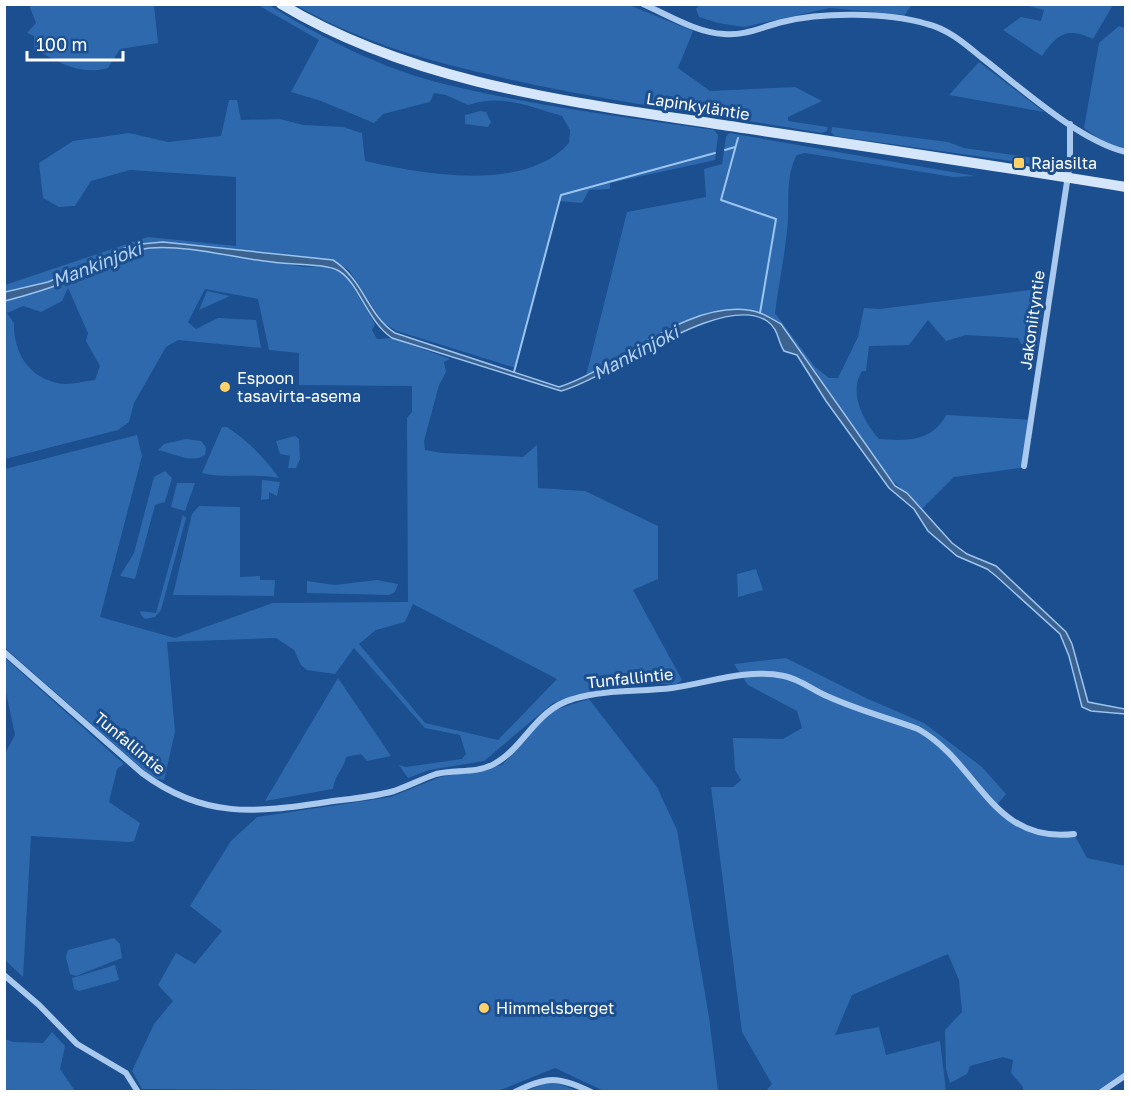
<svg xmlns="http://www.w3.org/2000/svg" width="1130" height="1096" viewBox="0 0 1130 1096" font-family="'Golos Text',sans-serif">
<style>
.green{fill:#2e69ad;fill-rule:evenodd}
.water{fill:#3c6290;stroke:#9cc4f0;stroke-width:1.5}
.lines{fill:none;stroke-linecap:round;stroke-linejoin:round}
.stream{stroke:#9cc4f0;stroke-width:2}
.street{stroke:#a9c9ee;stroke-width:6}
.secondary{stroke:#d6e6fa;stroke-width:10}
.poi-dot{fill:#ffd166;stroke:#1b4f8f;stroke-width:2}
.labels{text-anchor:middle;stroke-width:6;stroke-linejoin:round;paint-order:stroke}
.street-label{font-size:16px;fill:#fff;stroke:#1b4f8f}
.poi-label{font-size:16px;fill:#fff;stroke:#1b4f8f;text-anchor:start}
.water-label{font-size:18px;font-style:italic;fill:#b5d3f5;stroke:#1b4f8f}
</style>
<rect width="100%" height="100%" fill="#1b4f8f"/>
<path class="green" d="M29 5H154L158 43 120 49 108 68C79 76 59 62 34 49V36L27 33 36 23Z
M258 5H269C323 39 385 70 448 85 535 106 625 117 714 130L718 135 715 160 610 183V189L589 190 582 203 559 201 516 368 397 331 383 323 349 270 333 260 236 251V257L306 267 324 266 340 272 348 279 375 324 372 330 377 339 392 338 450 359 444 362 446 372 439 385 424 441 425 450 442 453 523 457 537 445 538 488 585 491 658 526V579L633 590 682 680 677 684H660L651 679 622 682 623 686 583 693 553 703 484 761 429 770 408 778 399 765 406 767 462 759 466 754 460 735 425 728 354 648 335 674 307 670 301 665 294 650 276 638 167 642 175 732 164 780 154 778 146 772 5 648V469L137 435 142 456 100 617 175 638 273 603 408 602 407 418 412 412V386L299 385V353L269 350 258 299 205 289 188 322 196 329 218 318 256 320 261 348 178 340 166 347 134 403 129 422 118 430 5 459V285L148 237 236 246V177L130 170 91 181 75 206 59 207 43 198 39 163 73 141 129 133 168 142 221 136 229 100H237L241 120 280 119 303 125 343 127 362 133 365 161C422 174 525 193 569 143L570 130 562 116C528 106 503 94 468 105L446 95 434 93 430 102 383 114 374 123 321 101 291 92 319 40ZM68 288 88 333 86 341 100 366 95 380C84 381 68 386 57 383 28 377 13 351 14 323L7 313 23 306 41 312 62 301ZM413 604 557 679 498 740 425 723 359 644 376 630 405 622Z
M296 5H629L693 31 678 68 710 91 795 87 822 101 788 117V121L828 127 827 131 822 133C710 114 597 101 487 74 421 59 354 39 296 5Z
M699 5V4L911 5 905 15 830 8 744 27 718 23 699 17 696 9Z
M1024 5 1113 4V5L1093 39C1067 27 1058 33 1042 56L1003 30 1021 17 1041 21 1044 10Z
M1119 26 1125 28V150L1102 141 1084 128 1099 43Z
M979 62 1044 112 949 95Z
M480 111 486 112 491 122 488 127 465 124V115Z
M832 127 948 142 964 148 1061 162 1065 159V165L1053 167 835 136 831 132Z
M729 133 975 176 953 177 805 153 797 155C786 174 789 198 788 219 786 250 779 282 775 313L815 367 829 378H838L858 337 864 308 880 309 1045 288 1038 346 1021 344 1018 338 966 335 946 341 928 320 909 345 869 346 866 371H862C848 393 864 422 879 439 906 441 932 442 946 415L1034 420 1027 467 954 477 922 509 884 472 809 363 761 313 729 310 689 320 586 376 627 212 706 197 704 169 722 164 726 137Z
M207 291 230 296 199 310Z
M222 427H227C248 441 264 457 279 478 253 473 224 479 202 473Z
M295 436 299 439 300 459 296 468H288L290 456 280 454 276 441Z
M186 439 201 441 206 447 205 455C192 464 172 453 158 450L164 444Z
M165 471 172 478 165 502 155 505 135 579 120 576 134 553 154 477Z
M262 480 280 482 277 496 269 492V499L261 500Z
M177 483H195L185 511 171 507Z
M199 506 240 507V577L260 576V580H275L274 596 173 595 192 514Z
M183 515 186 518 161 610 155 617 145 619 141 615 140 611 156 613Z
M756 569 763 590 738 597 737 574Z
M377 580 398 584 395 592 389 595 307 593V581L335 585Z
M5 658 124 764 117 769 109 802 140 823 134 841 130 842 31 836 23 977 5 960 4 755 15 735 5 688Z
M786 658 868 699 924 723 982 767 1006 794 996 806C1017 828 1043 835 1074 834L1087 858 1125 866V1072L1096 1091H1023V1087L1011 1073 1013 1060 1003 1057 970 1066 967 1074 950 1083 946 1069 945 1030 962 1012 959 980 948 954 852 995 835 1035 879 1027 886 1055 940 1041 946 1091H766L772 1084 742 1032 711 787H733L741 780 735 770 733 738 783 739 802 728 797 711 748 685 734 664Z
M338 678 391 756 367 761 361 754 346 757C343 771 335 774 333 789L265 801Z
M589 699 657 787 677 830 709 1017 718 1091H604L555 1068 498 1091 142 1089 132 1071 154 1024 173 1001 158 985 176 953 195 964 222 931 190 906 231 841 257 817 391 797 440 777 502 765 551 711Z
M114 938 120 944 122 958 76 976 70 974 66 957 68 950Z
M115 965 119 980 79 991 74 989 72 978Z
M52 1032 65 1046 60 1069 75 1091H5V1039L13 1042 43 1043Z
M551 1081 581 1092H523Z"/>
<path class="water" d="M163 242 333 260C364 280 367 315 395 333L559 387C619 368 683 302 748 310 760 311 770 318 781 324L895 486 907 493 952 543 967 554 996 566 1066 632 1072 644 1088 702 1125 709V714L1091 711 1082 707 1069 656 1060 634 996 576 987 569 957 556 928 531 914 509 889 488 826 401 797 355 784 351C777 340 779 329 767 321 722 291 608 379 561 391L392 338C367 321 359 283 339 271 325 263 290 265 272 262 233 258 190 245 150 248 127 250 95 271 74 279 51 288 28 295 5 301V292L48 282 106 258 130 245Z"/>
<g class="lines">
<path class="stream" d="M738 138 721 200 776 219 760 313
M725 150 735 147
M514 372 561 195 715 153"/>
<path class="street" d="M643 4C668 15 697 33 724 34 745 36 762 27 782 22 822 12 887 12 927 24 948 29 965 44 981 57 1020 87 1079 141 1126 152
M1024 466 1070 162V124
M4 652 142 773C204 819 255 813 327 802 349 799 373 797 394 791 408 786 422 779 436 774 455 769 476 774 494 764 524 748 536 709 573 699 606 689 639 692 672 688 707 683 748 668 784 676 800 679 814 691 829 697 858 710 888 718 918 729 979 763 991 844 1074 834
M4 975 39 1005 77 1044 126 1073 138 1092
M515 1092C547 1076 558 1076 591 1092
M1101 1092 1126 1075"/>
<path class="secondary" d="M281 4C414 84 572 102 723 125 857 145 992 165 1126 187"/>
</g>
<g class="poi-dot">
<rect x="1013" y="157" width="12" height="12" rx="3"/>
<circle cx="225" cy="387" r="6"/>
<circle cx="484" cy="1008" r="6"/>
</g>
<g class="labels">
<g class="street-label">
<text transform="translate(698 106) rotate(9)" y="6">Lapinkyläntie</text>
<text transform="translate(1032 320) rotate(-82)" y="6">Jakoniityntie</text>
<text transform="translate(630 678) rotate(-6)" y="6">Tunfallintie</text>
<text transform="translate(130 743) rotate(40)" y="6">Tunfallintie</text>
</g>
<g class="poi-label">
<text x="1031" y="169">Rajasilta</text>
<text x="237" y="384">Espoon<tspan x="237" dy="18">tasavirta-asema</tspan></text>
<text x="496" y="1014">Himmelsberget</text>
</g>
<g class="water-label">
<text transform="translate(97 265) rotate(-21)" y="6">Mankinjoki</text>
<text transform="translate(636 353) rotate(-28)" y="6">Mankinjoki</text>
</g>
</g>
<rect width="1130" height="1096" fill="none" stroke="#ffffff" stroke-width="12"/>
<path d="M27 51v9h96v-9" fill="none" stroke="#ffffff" stroke-width="3"/>
<text x="36" y="51" font-size="18" fill="#ffffff" stroke="#1b4f8f" stroke-width="4.5" paint-order="stroke">100 m</text>
</svg>
